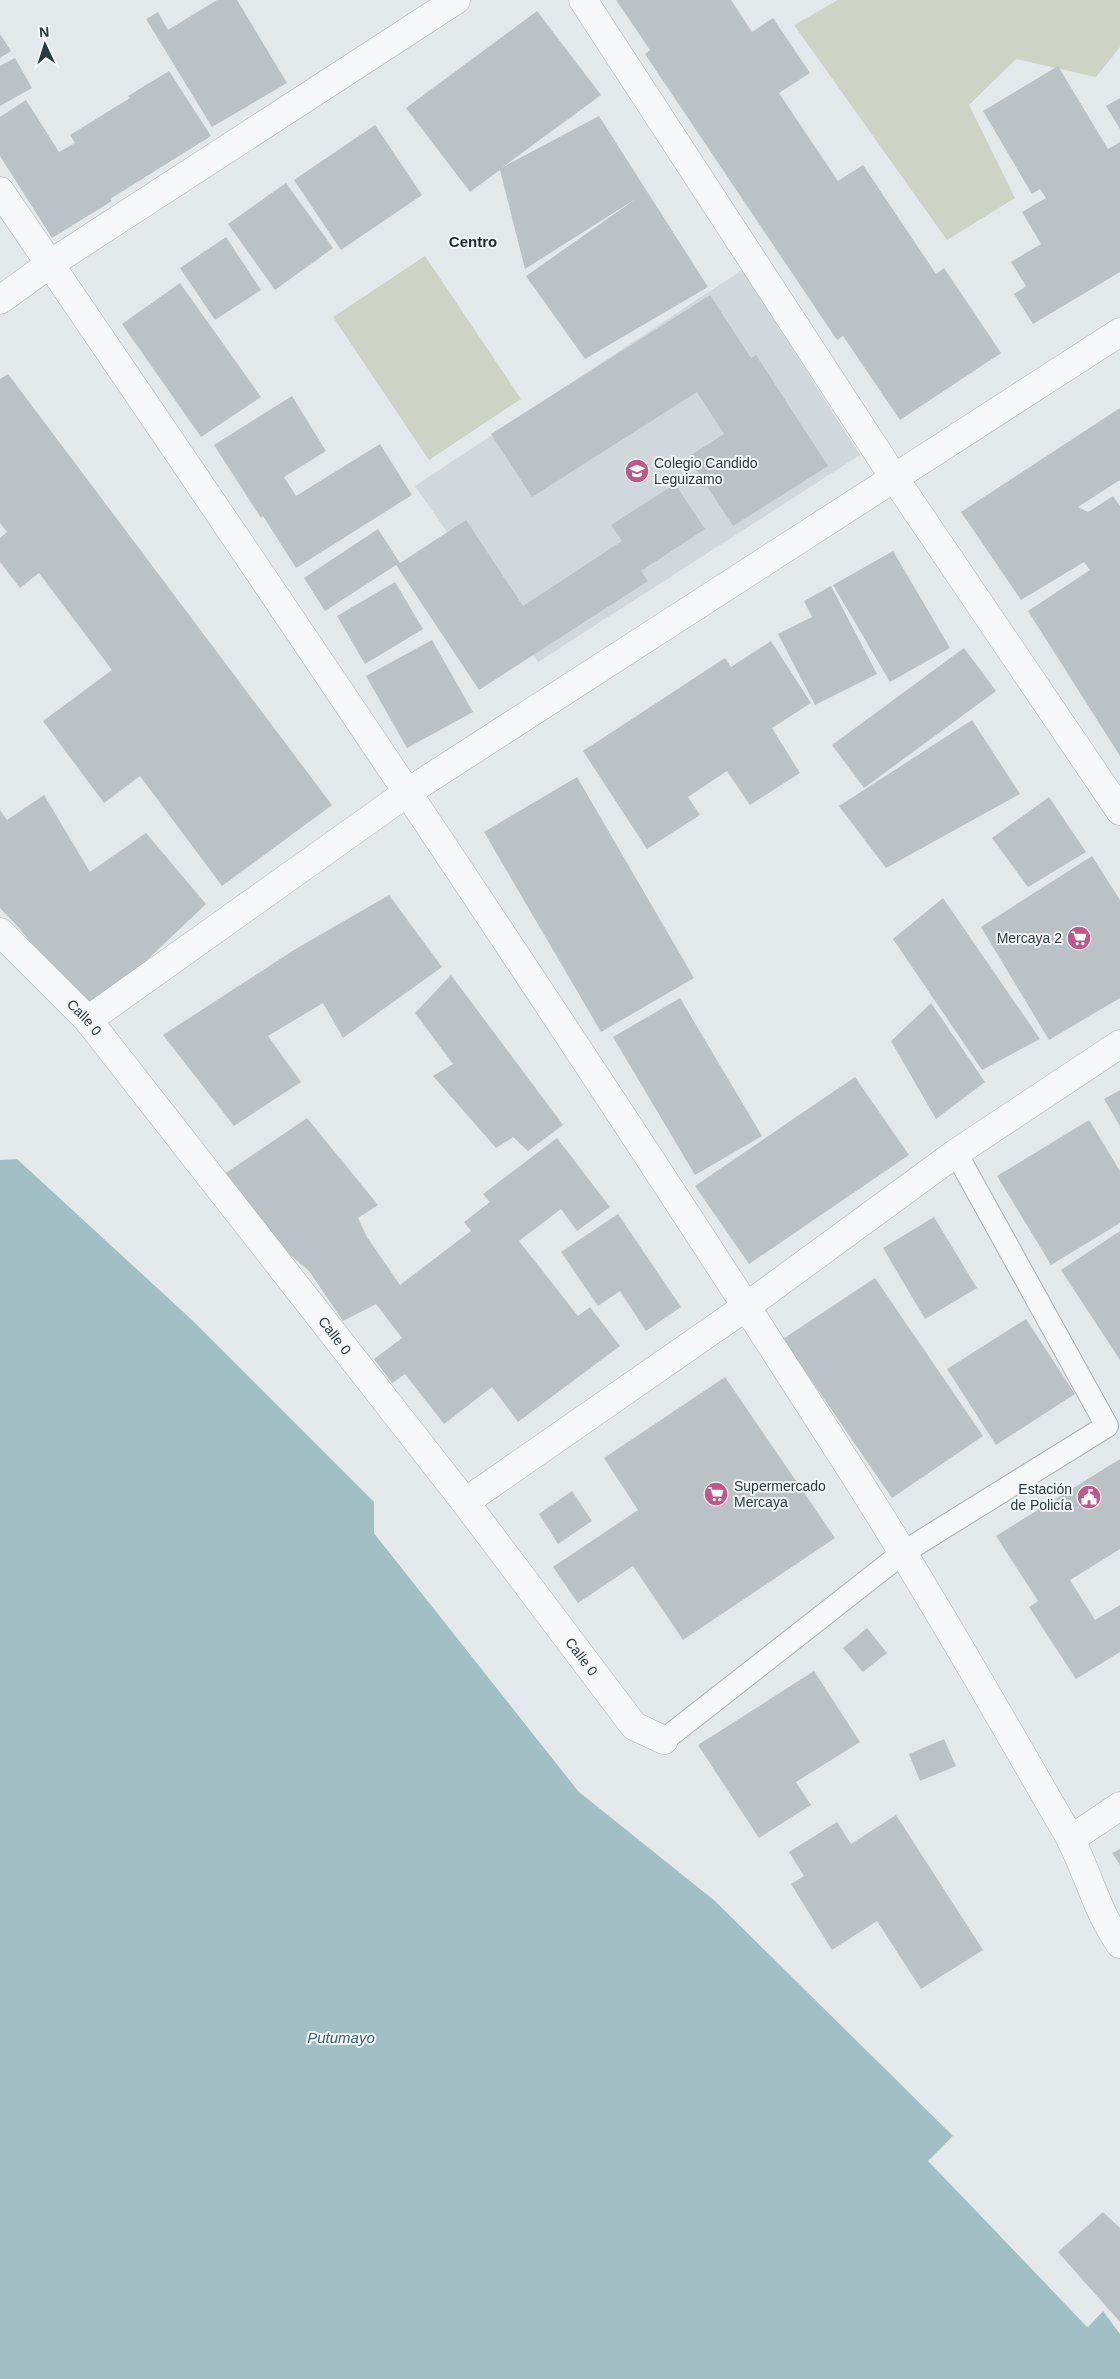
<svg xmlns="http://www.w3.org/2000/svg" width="1120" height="2379" viewBox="0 0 1120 2379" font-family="Arial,sans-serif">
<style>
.built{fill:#d1d8db}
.green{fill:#cdd3c5}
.water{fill:#a2bfc6}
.pier{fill:#e3e8ea}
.building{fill:#bbc2c6}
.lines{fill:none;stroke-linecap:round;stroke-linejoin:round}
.lane-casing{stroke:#a8b0b4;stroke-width:24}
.street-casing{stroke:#a8b0b4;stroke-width:29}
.lane{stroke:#f5f7f8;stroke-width:22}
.street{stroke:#f5f7f8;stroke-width:28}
.labels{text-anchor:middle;stroke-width:4;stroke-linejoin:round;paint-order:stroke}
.poi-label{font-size:14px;fill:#2c3a40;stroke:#f2f6f7;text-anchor:start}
.street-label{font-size:14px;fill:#2c3a40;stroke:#f2f6f7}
.neighbourhood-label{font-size:15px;font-weight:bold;fill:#1e2b31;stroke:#f2f6f7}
.water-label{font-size:15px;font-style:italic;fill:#3b6370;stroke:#f2f6f7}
</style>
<rect width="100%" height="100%" fill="#e3e8ea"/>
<path class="built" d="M742 270 860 455 538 662 415 486Z"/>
<path class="green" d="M838 0H1120V47L1096 77 1016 59 969 105 1015 198 947 240 794 25Z
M425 256 521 399 429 460 333 317Z"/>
<path class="water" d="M17 1159 192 1320 374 1502V1533L579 1792 715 1901 953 2136 929 2161 1087 2327 1103 2311 1120 2334V2379H0V1160Z"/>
<path class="pier" d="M374 1502 377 1503 376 1532 581 1790 579 1792 374 1533Z
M953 2136 955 2138 932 2161 1088 2323 1101 2309H1105L1088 2327 928 2161Z"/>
<path class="building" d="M217 0H237L287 83 212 127 146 19 158 12 168 30Z
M616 0H731L752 32 773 18 810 73 779 93 838 181 863 165 936 274 944 268 1001 353 900 420 843 336 837 340 645 54 650 50Z
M537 11 601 95 503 167 599 116 708 287 585 359 526 276 637 198 525 269 500 170 470 192 406 108Z
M0 34 11 51 0 58Z
M15 58 32 88 0 106V66Z
M1058 66 1108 149 1120 142V272L1033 324 1014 294 1026 286 1011 262 1041 244 1022 212 1046 198 1040 189 1032 194 983 111Z
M169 71 211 136 110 199 112 201 52 238 0 156V117L26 100 59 152 75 143 70 135 130 98 128 96Z
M1120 98V129L1106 106Z
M375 125 422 195 341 250 294 180Z
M286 183 333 248 275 290 228 224Z
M226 237 261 290 215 320 180 268Z
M180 283 261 397 201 437 122 324Z
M710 295 751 358 756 355 828 466 733 526 688 457 724 434 697 392 532 497 491 434Z
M8 374 332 805 222 886 140 776 104 803 43 721 112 670 39 573 20 588 0 562V538L7 532 0 523V379Z
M292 396 326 451 284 477 296 496 380 444 412 495 296 568 263 516 261 518 214 445Z
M1120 408V480L1078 507 1088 512 1113 496 1120 506V756L1028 611 1090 570 1084 562 1021 600 961 512Z
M675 484 705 529 641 571 648 581 479 690 396 565 325 611 304 578 378 529 400 563 466 520 523 606 622 541 611 525Z
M893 551 950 648 890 682 833 585Z
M395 582 423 629 365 664 337 616Z
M831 586 877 674 815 705 778 634 812 617 804 601Z
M432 640 473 712 407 748 366 676Z
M771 641 811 703 772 728 800 773 750 805 727 771 688 797 700 815 647 849 583 751 725 658 731 667Z
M964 648 996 691 864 788 832 745Z
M972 720 1020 794 886 868 839 806Z
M577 777 694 978 601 1032 484 832Z
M44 795 90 872 146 833 206 904 88 1016 20 929 0 908V810L7 820Z
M1049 797 1086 852 1028 887 992 838Z
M1092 856 1120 900V998L1049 1040 981 927Z
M389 895 442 967 343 1038 323 1003 268 1036 301 1082 234 1126 163 1035 294 950Z
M943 898 1040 1039 982 1070 893 939Z
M451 975 563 1125 528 1151 513 1137 496 1148 433 1076 453 1064 415 1013Z
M680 998 762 1136 695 1175 613 1037Z
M931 1003 985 1082 936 1119 891 1041Z
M855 1077 909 1155 749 1264 695 1186Z
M1120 1090V1126L1104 1099Z
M307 1118 378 1205 358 1218 367 1237 400 1285 471 1231 464 1222 490 1202 483 1194 557 1138 610 1207 577 1231 561 1209 519 1241 578 1316 590 1307 620 1346 518 1422 492 1387 444 1424 405 1374 392 1383 374 1359 402 1338 376 1304 343 1321 309 1271 269 1237 217 1179Z
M1089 1120 1120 1171V1223L1051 1265 997 1176Z
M618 1214 681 1307 646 1331 620 1291 598 1306 561 1252Z
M934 1217 977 1288 925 1319 883 1248Z
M1120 1231V1360L1061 1270Z
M875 1278 983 1436 892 1498 783 1339Z
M1026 1319 1075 1394 996 1445 947 1369Z
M725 1377 835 1538 683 1640 633 1566 578 1603 553 1567 638 1510 604 1458Z
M1120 1459V1549L1070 1580 1095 1620 1120 1605V1652L1076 1679 1029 1607 1038 1601 996 1536Z
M572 1491 592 1521 558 1544 539 1514Z
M867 1628 887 1653 863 1672 843 1648Z
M814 1671 860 1742 796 1782 811 1805 759 1838 698 1745Z
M944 1739 956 1766 920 1781 909 1754Z
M896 1815 983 1950 921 1989 877 1921 832 1950 791 1884 804 1876 789 1852 837 1822 851 1844Z
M1120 1849V1865L1112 1853Z
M1103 2212 1120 2228V2322L1058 2252Z"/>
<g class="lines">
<g class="lane-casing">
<path id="lane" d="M664 1740 904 1552 1107 1426 956 1153"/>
</g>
<g class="street-casing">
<g id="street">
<path d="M583 0 895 479 1120 811"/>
<path d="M0 191C289 614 576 1039 852 1471 927 1589 996 1710 1066 1831 1087 1867 1095 1909 1120 1944"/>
<path d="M0 300 50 264 456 0"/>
<path id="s1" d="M0 932 88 1020 465 1502 634 1726 664 1740"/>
<path d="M88 1020 408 792 1120 332"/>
<path d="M465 1502 747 1306 956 1153 1120 1044"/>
<path d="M1071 1839 1120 1806"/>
</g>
</g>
<use href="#lane" class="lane"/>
<use href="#street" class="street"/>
</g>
<defs>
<g id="school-disc" transform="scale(1.25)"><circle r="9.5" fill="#c15688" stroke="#f2f6f7"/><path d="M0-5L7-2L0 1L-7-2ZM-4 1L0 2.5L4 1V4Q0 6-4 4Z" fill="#fff"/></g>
<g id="supermarket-disc" transform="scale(1.25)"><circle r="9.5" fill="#c15688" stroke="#f2f6f7"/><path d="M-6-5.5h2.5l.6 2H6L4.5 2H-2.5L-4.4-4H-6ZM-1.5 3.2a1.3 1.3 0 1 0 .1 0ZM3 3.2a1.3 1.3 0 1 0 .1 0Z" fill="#fff"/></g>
<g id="civic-disc" transform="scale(1.25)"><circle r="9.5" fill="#c15688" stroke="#f2f6f7"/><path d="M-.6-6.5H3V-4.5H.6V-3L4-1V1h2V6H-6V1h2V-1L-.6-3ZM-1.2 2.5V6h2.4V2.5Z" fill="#fff"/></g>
</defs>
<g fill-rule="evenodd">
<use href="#school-disc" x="637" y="471"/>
<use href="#supermarket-disc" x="1079" y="938"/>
<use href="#supermarket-disc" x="716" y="1494"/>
<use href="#civic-disc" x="1089" y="1497"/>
</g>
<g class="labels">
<g class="poi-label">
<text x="654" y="468">Colegio Candido<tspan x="654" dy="16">Leguizamo</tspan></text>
<text x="1062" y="943" text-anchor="end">Mercaya 2</text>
<text x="734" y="1491">Supermercado<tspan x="734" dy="16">Mercaya</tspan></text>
<text x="1072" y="1494" text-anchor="end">Estación<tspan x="1072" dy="16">de Policía</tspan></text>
</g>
<g class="street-label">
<text dy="5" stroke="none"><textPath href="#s1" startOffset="120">Calle 0</textPath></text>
<text dy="5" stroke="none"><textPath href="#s1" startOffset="525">Calle 0</textPath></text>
<text dy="5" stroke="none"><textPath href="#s1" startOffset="930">Calle 0</textPath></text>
</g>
<g class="neighbourhood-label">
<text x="473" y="247">Centro</text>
</g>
<g class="water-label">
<text x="341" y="2043">Putumayo</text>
</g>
</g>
<g transform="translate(45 45) rotate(356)" stroke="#f2f6f7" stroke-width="4" paint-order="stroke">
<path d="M0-4L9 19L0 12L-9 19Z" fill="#2c3a40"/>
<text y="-8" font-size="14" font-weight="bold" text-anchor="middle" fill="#2c3a40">N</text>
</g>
</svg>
